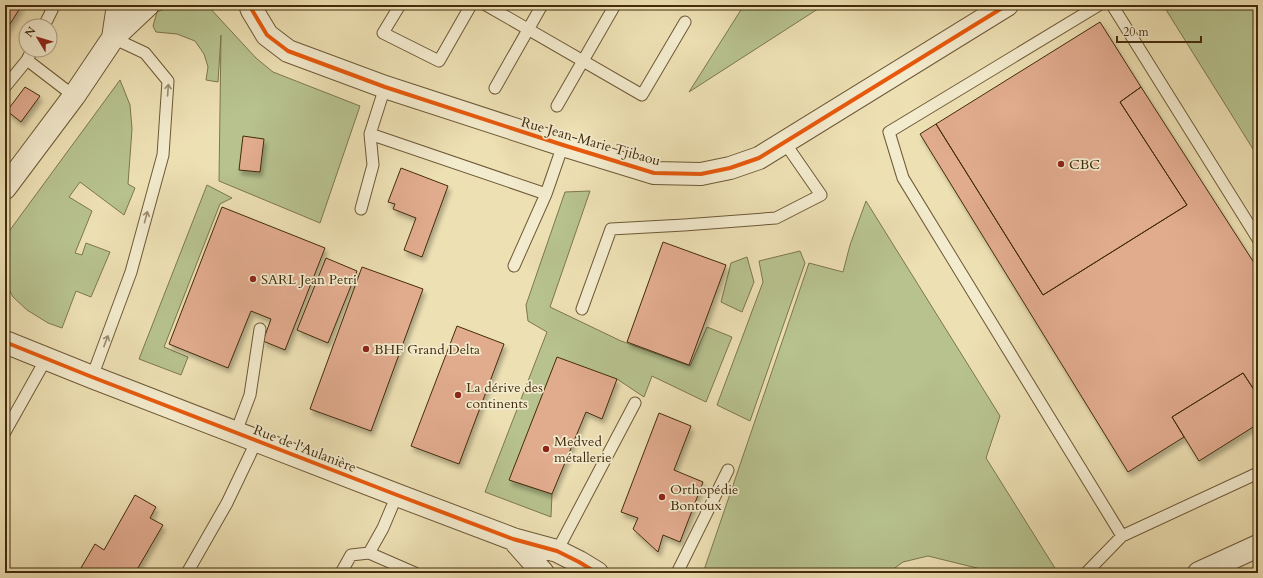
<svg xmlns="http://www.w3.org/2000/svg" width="1263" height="578" viewBox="0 0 1263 578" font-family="Cardo,serif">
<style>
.green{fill:#b7c28e;stroke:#7d774d}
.building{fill:#e1ab8e;stroke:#432c0c;filter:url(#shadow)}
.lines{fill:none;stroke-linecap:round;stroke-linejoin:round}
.lane-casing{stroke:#6e5936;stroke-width:13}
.street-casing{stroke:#6e5936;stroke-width:24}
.lane{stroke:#f3ebce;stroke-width:11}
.street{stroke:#f3ebce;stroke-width:22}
.cycleway-casing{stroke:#f3ebce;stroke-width:6}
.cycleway{stroke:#e8590c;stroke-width:4}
.oneway{stroke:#9b8c6d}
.poi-dot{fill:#8f2418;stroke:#f3ebce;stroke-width:1.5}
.labels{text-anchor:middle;stroke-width:3.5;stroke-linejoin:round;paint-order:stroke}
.street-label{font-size:14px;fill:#432c0c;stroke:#f3ebce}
.poi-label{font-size:14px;fill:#432c0c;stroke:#f3ebce;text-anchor:start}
</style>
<defs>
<filter id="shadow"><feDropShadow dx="2.5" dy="4.5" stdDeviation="2" flood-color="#0004"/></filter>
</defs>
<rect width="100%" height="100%" fill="#ede0b3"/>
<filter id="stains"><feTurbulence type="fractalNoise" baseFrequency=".005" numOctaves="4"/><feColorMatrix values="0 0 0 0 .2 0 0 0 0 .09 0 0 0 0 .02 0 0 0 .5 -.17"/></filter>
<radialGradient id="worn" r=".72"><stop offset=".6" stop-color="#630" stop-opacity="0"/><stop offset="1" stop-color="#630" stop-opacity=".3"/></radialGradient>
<path class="green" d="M174 5H207L256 58 273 72 360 106 320 223 219 181 221 35 218 82 206 80 208 67 204 54 195 41 177 34 156 32 153 26 157 12Z
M744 5H824L689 92Z
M1163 5H1258V157Z
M120 80 130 105 132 129 128 184 135 188 124 215 80 182 69 197 92 211 75 253 82 255 86 243 110 252 91 297 76 291 62 328 48 323 27 310 13 297 5 282V239L7 234Z
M207 185 232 198 220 204 164 347 188 357 181 375 139 359Z
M590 191 550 307 621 341 690 366 707 327 732 337 706 402 652 376 644 397 617 379 510 480 552 494 551 517 485 492 547 332 528 321 526 305 565 192Z
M866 201 1000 416 986 458 1058 573H997L928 556 903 562 888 573H703L809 263 843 272 850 245Z
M800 251 805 263 750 421 717 405 763 282 759 261Z
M747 257 754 282 742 312 721 302 731 263Z"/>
<path class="building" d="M5 5H22L5 32Z
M1100 22 1141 87 1120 102 1187 205 1043 295 936 124Z
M25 87 40 96 21 122 7 111Z
M1141 87 1258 269V393L1257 394 1243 373 1172 417 1184 437 1128 472 920 134 936 124 1043 295 1187 205 1120 102Z
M243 136 264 139 260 172 239 170Z
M401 168 448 186 422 257 404 250 416 218 393 209 395 204 388 202Z
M222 207 325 248 285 350 263 341 271 319 251 311 228 368 169 344Z
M663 242 726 265 689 365 627 342Z
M326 258 357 271 328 343 297 330Z
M362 267 423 289 371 431 310 409Z
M457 326 504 344 459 464 411 446Z
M557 357 617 379 602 419 586 412 552 494 509 480Z
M1243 373 1258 396V424L1199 461 1172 417Z
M659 413 691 426 674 470 703 482 680 542 663 535 658 552 633 529 638 518 621 512Z
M135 495 156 507 150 518 163 525 135 573H78L95 544 104 550Z"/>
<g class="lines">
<g class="lane-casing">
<path id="lane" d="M400 5 383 33 439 61 471 5
M486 5 642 95 685 22
M1112 5 1258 239
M44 26 52 10 48 5
M32 50 27 60 74 96
M5 87 27 60
M385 87 370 134 546 194 563 145
M495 88 542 5
M557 106 615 5
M361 209 373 165 370 134
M514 266 546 194
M582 309 611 229 684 225 776 218 821 195 785 143
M92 377 131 272 163 155 168 81 145 53 113 38
M5 432 46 359
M236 432 250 395 260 329
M1122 536 1258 473
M557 551 635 403
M369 553 415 573
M187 573 227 503 257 440
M341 573 351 555 369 553 383 528 397 495
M677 573 728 470
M1086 573 1122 536 903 178 889 132 1099 5"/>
</g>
<g class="street-casing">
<path id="street" d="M250 5 252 10 267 35 288 51 385 87 563 145 654 173 701 174 730 168 759 158 1007 5
M113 38 118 5
M5 188 74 96 113 38 148 5
M5 342 92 377 397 495 513 539 557 551 579 562 597 573
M513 539 543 573
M1199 573 1258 546"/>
</g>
<use href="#lane" class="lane"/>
<use href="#street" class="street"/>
<g class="cycleway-casing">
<path id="cycleway" d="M250 5 252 10 267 35 288 51 385 87 563 145 654 173 701 174 730 168 759 158 1007 5
M5 342 92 377 397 495 513 539 557 551 579 562 597 573"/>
</g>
<use href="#cycleway" class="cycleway"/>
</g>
<defs><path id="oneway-shaft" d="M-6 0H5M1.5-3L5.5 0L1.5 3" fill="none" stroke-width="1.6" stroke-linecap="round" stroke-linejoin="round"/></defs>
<g class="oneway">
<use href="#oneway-shaft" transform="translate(168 90) rotate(-86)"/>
<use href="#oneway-shaft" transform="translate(146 217) rotate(-75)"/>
<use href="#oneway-shaft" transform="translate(106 341) rotate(-69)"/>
</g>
<g class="poi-dot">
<circle cx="1061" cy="164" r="4"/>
<circle cx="253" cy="279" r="4"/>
<circle cx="366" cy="349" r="4"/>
<circle cx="458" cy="395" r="4"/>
<circle cx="546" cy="449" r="4"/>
<circle cx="662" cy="497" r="4"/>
</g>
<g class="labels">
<g class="street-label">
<text transform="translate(591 141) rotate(16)" y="5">Rue Jean-Marie Tjibaou</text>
<text transform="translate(305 448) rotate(21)" y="5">Rue de l'Aulanière</text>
</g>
<g class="poi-label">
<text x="1069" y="169">CBC</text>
<text x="261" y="284">SARL Jean Petri</text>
<text x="374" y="354">BHF Grand Delta</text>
<text x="466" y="392">La dérive des<tspan x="466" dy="16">continents</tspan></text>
<text x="554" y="446">Medved<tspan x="554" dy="16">métallerie</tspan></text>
<text x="670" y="494">Orthopédie<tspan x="670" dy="16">Bontoux</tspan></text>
</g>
</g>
<rect width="1263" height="578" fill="none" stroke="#ede0b3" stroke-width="20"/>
<rect x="6" y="6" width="1251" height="566" fill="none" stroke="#432c0c" stroke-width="2"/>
<rect x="10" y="10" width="1243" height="558" fill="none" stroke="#432c0c"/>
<g transform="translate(38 38) rotate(308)"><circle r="19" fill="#f3ebce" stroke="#ad9f80"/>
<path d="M0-3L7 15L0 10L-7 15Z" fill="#8f2418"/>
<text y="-6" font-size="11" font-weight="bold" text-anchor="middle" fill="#432c0c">N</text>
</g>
<path d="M1117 36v6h84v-6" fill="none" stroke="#432c0c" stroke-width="2"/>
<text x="1123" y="36" font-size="12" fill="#432c0c" stroke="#f3ebce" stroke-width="3" paint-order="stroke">20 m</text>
<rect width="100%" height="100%" filter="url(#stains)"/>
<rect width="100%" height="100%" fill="url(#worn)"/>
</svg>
